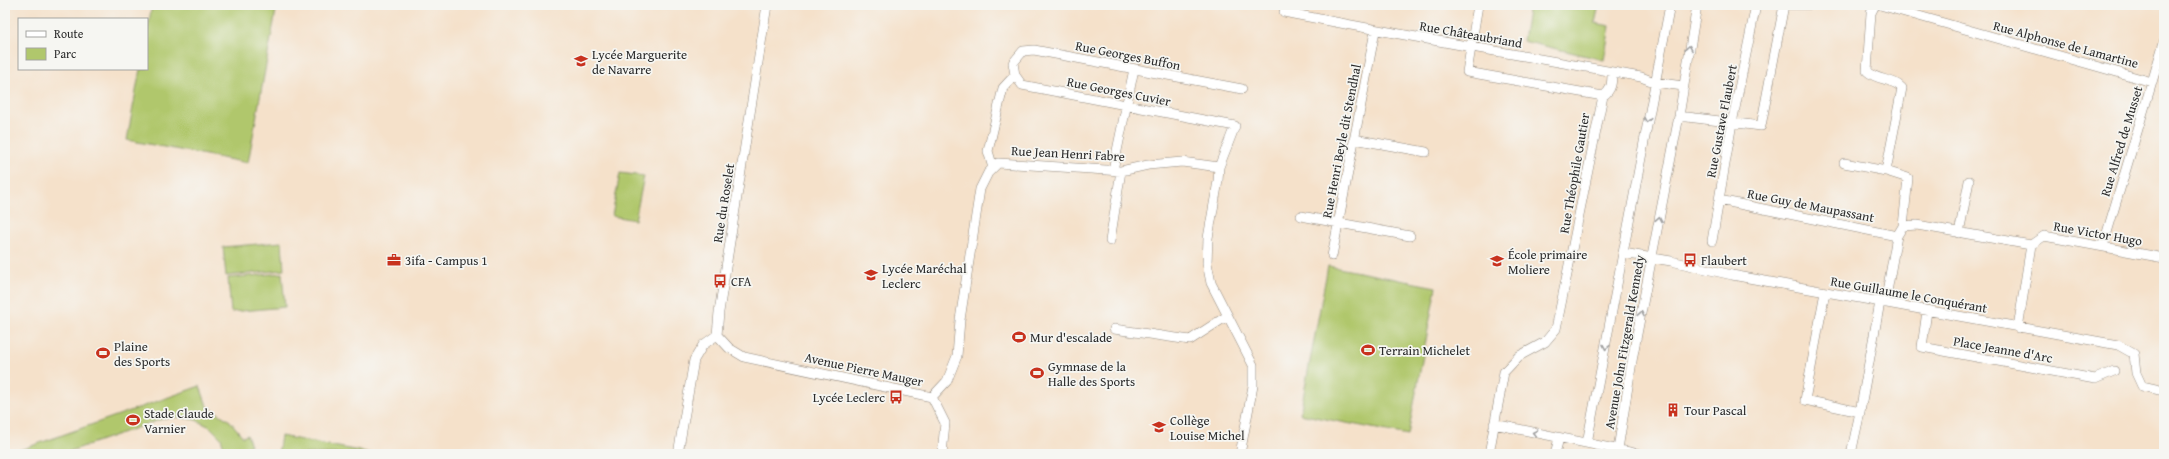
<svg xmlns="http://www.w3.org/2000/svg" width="2169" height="459" viewBox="0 0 2169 459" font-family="'Gentium Book Plus',serif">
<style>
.green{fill:#b0c76c;stroke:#6e794c}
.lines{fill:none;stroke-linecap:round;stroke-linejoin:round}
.minor-casing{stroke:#90867a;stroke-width:10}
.minor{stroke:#fff;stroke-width:9}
.oneway{stroke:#a0a0a0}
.labels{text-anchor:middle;stroke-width:3.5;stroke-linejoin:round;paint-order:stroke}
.street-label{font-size:13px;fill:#2b2b2b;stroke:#f6f6f2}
.poi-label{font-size:13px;fill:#2b2b2b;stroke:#f6f6f2;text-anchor:start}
</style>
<rect width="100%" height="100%" fill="#f6f6f2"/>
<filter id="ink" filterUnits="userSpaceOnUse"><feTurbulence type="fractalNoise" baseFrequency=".025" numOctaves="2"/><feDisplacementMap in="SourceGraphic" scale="8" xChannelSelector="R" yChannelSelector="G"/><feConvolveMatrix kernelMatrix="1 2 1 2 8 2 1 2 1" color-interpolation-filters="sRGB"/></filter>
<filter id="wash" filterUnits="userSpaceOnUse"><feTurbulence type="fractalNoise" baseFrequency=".012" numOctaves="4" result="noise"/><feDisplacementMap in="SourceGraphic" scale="16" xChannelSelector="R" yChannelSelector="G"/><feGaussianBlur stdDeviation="0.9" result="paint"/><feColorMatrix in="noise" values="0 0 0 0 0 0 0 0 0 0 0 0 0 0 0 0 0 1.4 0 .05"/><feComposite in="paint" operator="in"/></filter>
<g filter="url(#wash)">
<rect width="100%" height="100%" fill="#f5e1ca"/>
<path class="green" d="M152 5H277L248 163 127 140 140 69H147V33Z
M1529 5H1599L1595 23 1610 26 1604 60 1523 41Z
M620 173 644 176 635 220 612 216Z
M282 242 284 270 226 276 223 247Z
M1328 266 1436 287 1408 435 1300 414Z
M282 273 285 307 231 312 228 278Z
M200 386 207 406 230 421 243 437 247 435 251 445 248 446 250 454H226L221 438 210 427 196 420 180 417 162 419 62 454H9Z
M281 436 375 454H278Z"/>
</g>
<g filter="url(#ink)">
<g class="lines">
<g class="minor-casing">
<path id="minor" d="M767 5 719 312 717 335 729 348 744 357 932 397
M1287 5 1284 12C1402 36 1522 55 1641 77L1654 82 1683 86
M1478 5 1467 72 1603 96C1612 90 1612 82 1612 72
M1789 5H1808
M1875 5 1871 13 1867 71C1877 81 1893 78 1902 88L1886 171 1908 178 1903 226
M1880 5 2152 82
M1679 116 1761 126 1784 5
M1354 139 1426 152
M1844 163 1886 171
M993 168 988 151 1003 88 1015 75
M1113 170 1134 69
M1719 200 1897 236
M1301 216 1410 236
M1959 233 1969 181
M1110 241 1121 171
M1712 241 1732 123 1756 5
M2103 246 2164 42
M1623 253 1671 261 1732 275 2118 345 2134 354 2136 373 2142 386 2164 391
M1332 256 1375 31
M1825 292 1805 400 1860 412 1880 302
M1885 303 1897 236 1903 226 1917 225 2031 245 2044 236 2164 258
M1927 311 1922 347 2095 379 2114 371
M2018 328 2031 245
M1114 329 1190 340 1227 316
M932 397 947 381 957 356 960 320 980 189 988 173 998 163 1121 171 1148 165 1182 162 1219 167
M932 397 945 423 942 454
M1494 424 1639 454
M1587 443 1670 5
M1618 449 1633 355 1679 116 1697 5
M678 454 694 360 703 345 717 335
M1240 454 1253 386V365L1211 283 1207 263 1208 238 1218 181 1219 167 1235 126 1022 85 1015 75 1013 63 1023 51 1034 50 1242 89
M1489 454 1504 372 1519 356 1545 342 1556 329 1603 96
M1555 454 1559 438
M1851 454 1860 412"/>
</g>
<use href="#minor" class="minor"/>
</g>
<defs><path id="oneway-chevron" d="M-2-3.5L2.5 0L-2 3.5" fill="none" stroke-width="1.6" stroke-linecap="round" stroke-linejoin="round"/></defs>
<g class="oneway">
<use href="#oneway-chevron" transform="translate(1689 48) rotate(-81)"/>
<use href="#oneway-chevron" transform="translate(1647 120) rotate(100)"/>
<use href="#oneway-chevron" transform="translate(1659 219) rotate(-80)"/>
<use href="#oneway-chevron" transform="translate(1641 314) rotate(-79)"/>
<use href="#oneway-chevron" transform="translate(1606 347) rotate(101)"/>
<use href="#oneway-chevron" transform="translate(1535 433) rotate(-168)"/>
</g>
</g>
<defs>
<g id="school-bare" transform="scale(1.08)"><path d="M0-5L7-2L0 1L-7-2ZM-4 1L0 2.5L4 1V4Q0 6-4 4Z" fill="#c8321e" stroke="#f6f6f2" stroke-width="2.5" paint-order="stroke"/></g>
<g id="office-bare" transform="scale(1.08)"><path d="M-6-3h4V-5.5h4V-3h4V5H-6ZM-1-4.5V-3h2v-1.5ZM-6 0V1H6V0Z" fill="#c8321e" stroke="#f6f6f2" stroke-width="2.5" paint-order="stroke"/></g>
<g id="bus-bare" transform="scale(1.08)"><path d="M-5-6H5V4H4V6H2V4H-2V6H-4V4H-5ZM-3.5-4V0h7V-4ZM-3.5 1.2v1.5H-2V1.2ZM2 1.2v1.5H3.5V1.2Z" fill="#c8321e" stroke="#f6f6f2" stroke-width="2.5" paint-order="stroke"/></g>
<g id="stadium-bare" transform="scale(1.08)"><path d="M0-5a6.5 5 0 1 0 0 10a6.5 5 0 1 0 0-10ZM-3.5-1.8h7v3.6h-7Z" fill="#c8321e" stroke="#f6f6f2" stroke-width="2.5" paint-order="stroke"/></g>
<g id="building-bare" transform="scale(1.08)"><path d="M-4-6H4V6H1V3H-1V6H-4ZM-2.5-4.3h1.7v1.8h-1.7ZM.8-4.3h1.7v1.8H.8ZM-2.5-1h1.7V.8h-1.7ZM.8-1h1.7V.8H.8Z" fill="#c8321e" stroke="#f6f6f2" stroke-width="2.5" paint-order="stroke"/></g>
</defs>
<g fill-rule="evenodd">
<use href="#school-bare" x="581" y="61"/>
<use href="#office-bare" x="394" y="260"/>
<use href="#bus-bare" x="1690" y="260"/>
<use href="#school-bare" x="1497" y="261"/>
<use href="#school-bare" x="871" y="275"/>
<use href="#bus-bare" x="720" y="281"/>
<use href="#stadium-bare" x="1019" y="337"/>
<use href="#stadium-bare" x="1368" y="350"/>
<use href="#stadium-bare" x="103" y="353"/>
<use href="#stadium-bare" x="1037" y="373"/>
<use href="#bus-bare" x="896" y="397"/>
<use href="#building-bare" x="1673" y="410"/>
<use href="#stadium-bare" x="133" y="420"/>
<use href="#school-bare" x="1159" y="427"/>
</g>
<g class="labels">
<g class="street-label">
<text transform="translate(1471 34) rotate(10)" y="5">Rue Châteaubriand</text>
<text transform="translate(2066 44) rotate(15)" y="5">Rue Alphonse de Lamartine</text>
<text transform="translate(1128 55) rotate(11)" y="5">Rue Georges Buffon</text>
<text transform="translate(1119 91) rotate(11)" y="5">Rue Georges Cuvier</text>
<text transform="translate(1721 121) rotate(-79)" y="5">Rue Gustave Flaubert</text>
<text transform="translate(1341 141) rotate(-79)" y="5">Rue Henri Beyle dit Stendhal</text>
<text transform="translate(2121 141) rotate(-73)" y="5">Rue Alfred de Musset</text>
<text transform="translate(1068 153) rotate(3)" y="5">Rue Jean Henri Fabre</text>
<text transform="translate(1574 173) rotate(-80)" y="5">Rue Théophile Gautier</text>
<text transform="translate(723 203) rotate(-81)" y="5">Rue du Roselet</text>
<text transform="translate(1811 205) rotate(11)" y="5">Rue Guy de Maupassant</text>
<text transform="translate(2098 233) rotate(10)" y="5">Rue Victor Hugo</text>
<text transform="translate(1909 294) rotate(10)" y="5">Rue Guillaume le Conquérant</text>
<text transform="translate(1624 342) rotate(-80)" y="5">Avenue John Fitzgerald Kennedy</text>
<text transform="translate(2003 349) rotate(10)" y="5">Place Jeanne d'Arc</text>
<text transform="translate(864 369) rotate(12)" y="5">Avenue Pierre Mauger</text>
</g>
<g class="poi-label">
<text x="592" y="59">Lycée Marguerite<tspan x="592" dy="15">de Navarre</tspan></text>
<text x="1508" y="259">École primaire<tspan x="1508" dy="15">Moliere</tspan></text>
<text x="405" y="265">3ifa - Campus 1</text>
<text x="1701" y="265">Flaubert</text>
<text x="882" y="273">Lycée Maréchal<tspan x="882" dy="15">Leclerc</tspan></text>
<text x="731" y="286">CFA</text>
<text x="1030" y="342">Mur d'escalade</text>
<text x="114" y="351">Plaine<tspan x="114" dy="15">des Sports</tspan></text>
<text x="1379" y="355">Terrain Michelet</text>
<text x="1048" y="371">Gymnase de la<tspan x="1048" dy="15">Halle des Sports</tspan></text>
<text x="885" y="402" text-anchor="end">Lycée Leclerc</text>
<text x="1684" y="415">Tour Pascal</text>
<text x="144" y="418">Stade Claude<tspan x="144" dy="15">Varnier</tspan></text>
<text x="1170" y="425">Collège<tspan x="1170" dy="15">Louise Michel</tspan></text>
</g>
</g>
<rect width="2169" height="459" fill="none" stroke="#f6f6f2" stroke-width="20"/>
<rect x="18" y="18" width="130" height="52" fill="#f6f6f2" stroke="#a5a5a2"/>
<rect x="26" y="31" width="20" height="6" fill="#ffffff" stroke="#a5a5a2"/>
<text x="54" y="38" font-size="12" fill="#2b2b2b">Route</text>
<rect x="26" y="48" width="20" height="12" fill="#b0c76c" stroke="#a5a5a2"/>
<text x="54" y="58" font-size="12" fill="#2b2b2b">Parc</text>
</svg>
